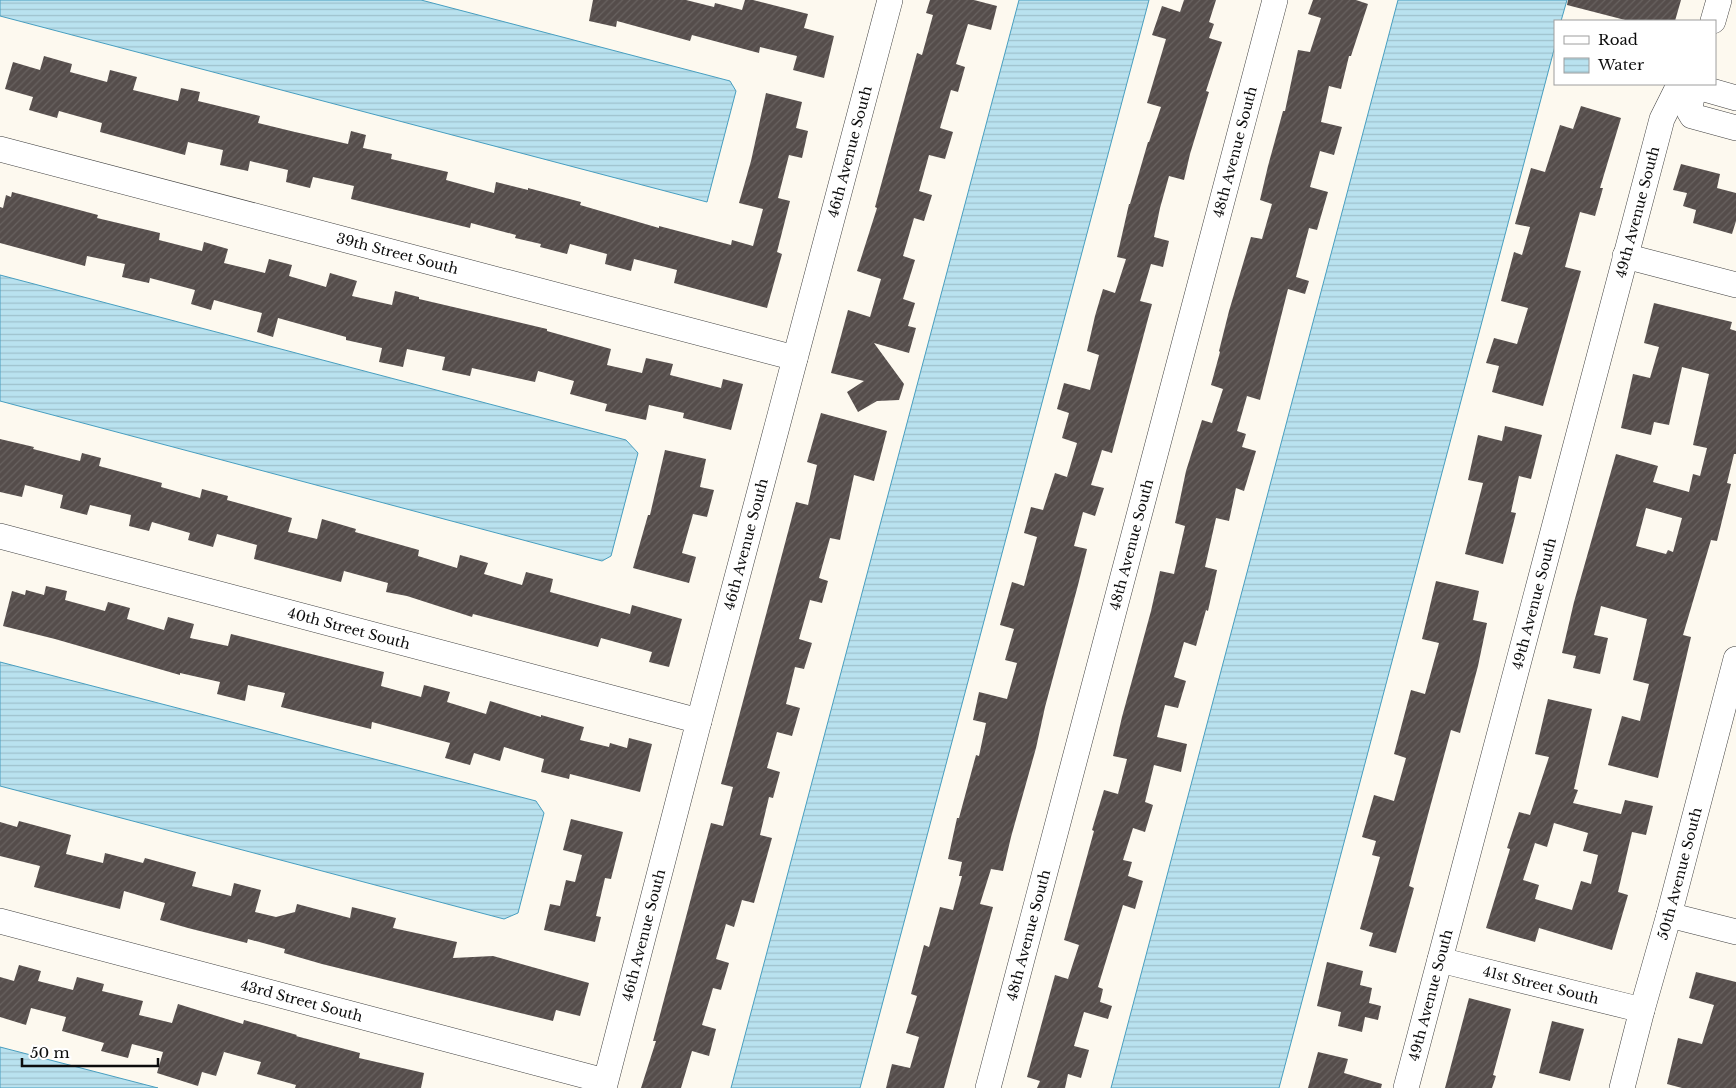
<svg xmlns="http://www.w3.org/2000/svg" width="1736" height="1088" viewBox="0 0 1736 1088" font-family="'Libre Baskerville',serif">
<style>
.water{fill:url(#water-rules);stroke:#489ebf}
.building{fill:url(#building-hatch);fill-rule:evenodd}
.lines{fill:none;stroke-linecap:round;stroke-linejoin:round}
.minor-casing{stroke:#404040;stroke-width:26}
.minor{stroke:#fff;stroke-width:25}
.labels{text-anchor:middle;stroke-width:5;stroke-linejoin:round;paint-order:stroke}
.street-label{font-size:14px;fill:#0d0d0d;stroke:#fff}
</style>
<defs>
<pattern id="water-rules" width="6" height="5" patternUnits="userSpaceOnUse" patternTransform="scale(1.25)"><rect width="6" height="5" fill="#b9e2ef"/><path d="M0 2.5h6" fill="none" stroke="#9ec1cc"/></pattern>
<pattern id="building-hatch" width="6" height="6" patternUnits="userSpaceOnUse" patternTransform="scale(1.25)"><rect width="6" height="6" fill="#554d4b"/><path d="M-1 1l2-2M0 6l6-6M5 7l2-2" fill="none" stroke="#686260"/></pattern>
</defs>
<rect width="100%" height="100%" fill="#fdf9ef"/>
<path class="water" d="M0 0H421L730 81 736 91 707 202 0 16Z
M1019 0H1149L860 1088H731Z
M1398 0H1567L1561 21H1555V46L1279 1088H1111Z
M0 275 626 440 638 453 611 556 602 561 0 401Z
M0 662 536 801 544 813 518 913 504 919 0 786Z
M0 1047 158 1088H0Z"/>
<path class="building" d="M593 0H686L714 7 715 3 742 10 745 0H753L808 14 804 28 834 36 824 78 793 70 797 56 760 47 759 53 692 35 690 41 617 21 616 27 589 21Z
M930 0H974L997 6 991 30 968 24 956 64 965 67 958 92 951 90 940 128 953 132 945 159 929 155 919 191 932 195 924 221 914 218 903 256 915 260 903 299 915 303 908 326 916 328 909 353 874 343 904 384 899 400 877 401 858 412 847 392 864 381 831 373 848 310 870 317 881 279 857 271 877 208 875 207 917 53 922 55 933 15 926 13Z
M1184 0H1216L1209 22 1214 24 1209 38 1222 42 1206 91 1209 92 1190 154 1184 180 1169 176 1160 208 1154 237 1169 241 1163 267 1151 264 1140 301 1152 304 1112 453 1102 450 1091 485 1104 488 1095 516 1083 512 1074 546 1087 549 1078 585 1045 707 1036 748 1011 837 1003 871 991 869 980 904 993 907 963 1018 944 1088H886L892 1064 910 1068 919 1037 906 1033 917 996 911 994 924 945 929 947 940 907 953 910 962 876H959L962 862 948 859 957 818H959L976 755 979 756 986 723 973 720 979 692 1007 699 1017 663 1005 660 1014 629 1000 625 1012 582 1024 586 1037 537 1024 533 1031 507 1043 510 1055 473 1067 477 1077 443 1062 438 1069 413 1057 409 1064 383 1090 390 1099 355 1087 351 1095 316 1103 289 1115 293 1126 259 1117 257 1129 204H1130L1148 142H1149L1161 107 1147 103 1166 39 1152 35 1162 6 1180 12Z
M1313 0H1356L1368 4 1351 56H1349L1341 89 1329 86 1321 122 1342 127 1334 155 1320 151 1310 187 1328 192 1317 230 1309 228 1296 277 1309 281 1305 294 1288 289 1260 400 1247 396 1237 431 1246 434 1242 447 1256 451 1244 491 1236 488 1229 521 1216 518 1205 567 1217 570 1208 611 1206 610 1196 646 1184 642 1174 677 1186 681 1178 708 1165 705 1157 737 1187 744 1181 772 1154 765 1145 802 1153 805 1145 832 1133 828 1123 860 1132 862 1128 876 1143 881 1135 909 1123 905 1098 987 1103 989 1100 1002 1112 1006 1108 1019 1084 1012 1074 1046 1089 1050 1081 1078 1068 1074 1065 1088H1037L1040 1081 1027 1077 1055 975 1068 979 1079 945 1064 940 1094 831 1092 830 1104 790 1118 794 1127 759 1113 756 1122 717 1151 611 1160 571 1174 574 1185 526 1175 523 1186 471 1202 420 1212 423 1223 389 1211 385 1220 352 1219 351 1229 311 1251 237 1262 239 1272 204 1260 200 1268 166 1283 111H1285L1298 50 1310 52 1321 18 1308 14Z
M1568 0H1681L1675 21H1629L1567 5Z
M44 56 72 64 70 72 107 82 110 70 137 77 133 90 178 101 181 88 200 92 198 101 260 116 258 123 295 132 348 144 351 131 366 135 363 148 392 154 391 159 448 172 446 180 494 193 496 182 528 190V188L581 202 580 205 659 228V226L731 245 732 240 753 246 763 209 739 203 751 161 766 93 802 102 796 128 808 131 802 158 789 155 778 198 790 201 777 252 782 254 767 308 674 283 677 270 634 259 631 271 605 264 607 254 570 244 567 254 540 247 541 244 515 238 516 235 471 223 470 228 351 199 354 186 313 177 310 188 286 182 288 170 250 161 248 171 220 165 223 150 188 142 185 155 100 132 102 123 59 111 57 118 29 110 33 97 5 89 13 62 40 70Z
M1581 106 1621 118 1600 188H1603L1595 216 1580 212 1565 267 1581 271 1543 406 1492 392 1499 366 1486 363 1494 338 1517 344 1528 308 1501 301 1514 252 1522 255 1530 227 1515 224 1531 168 1545 172 1560 125 1573 129Z
M1681 164 1720 174 1717 188 1736 193V221L1732 234 1693 223 1696 210 1683 206 1687 193 1673 190Z
M12 192 98 215 97 218 160 233 159 240 202 251 204 242 228 249 224 263 265 273 269 259 292 265 289 276 326 287 330 273 357 281 352 296 392 305 395 291 419 297V299L547 329V331L611 349 607 365 642 373 646 358 673 364 670 375 721 388 723 379 743 384 731 430 683 418 684 413 649 405 646 420 605 411 607 404 570 394 574 381 538 371 535 382 472 368 470 376 442 370 445 357 407 349 403 367 379 362 382 348 346 340V337L278 318 273 337 257 332 262 313 214 300 211 310 191 304 195 290 150 278 149 283 122 277 125 264 87 256 85 266 0 243V207L3 208 6 195 11 197Z
M1654 303 1732 322 1730 329 1736 331V454H1734L1727 483 1731 484 1717 541 1711 540 1683 635 1691 637 1658 778 1608 765 1622 716 1640 721 1649 684 1633 680 1647 619 1601 606 1594 635 1608 638 1600 674 1573 668 1576 656 1562 653 1574 602 1616 454 1658 466 1653 482 1689 492 1693 474 1700 476 1707 448 1693 445 1709 374 1682 367 1669 425 1654 422 1651 435 1621 428 1633 374 1650 378 1659 347 1644 343ZM1646 508 1682 518 1673 552 1668 550 1666 554 1636 546Z
M821 413 887 431 874 481 854 475 840 540 830 538 819 578 828 581 822 603 810 600 799 639 812 643 804 669 795 667 786 704 800 708 792 736 777 732 767 768 780 772 773 798 769 797 760 835 772 838 754 903 742 900 734 927 726 924 716 959 729 963 721 990 713 988 702 1025 716 1029 709 1056 692 1051 681 1088H641L656 1041H653L711 823 723 826 733 787 721 784 796 502 808 505 817 465 807 462Z
M1505 426 1542 435 1531 479 1519 476 1511 512 1516 513 1503 564 1465 554 1483 483 1468 480 1478 435 1502 441Z
M0 439 34 447 33 449 80 461 82 453 101 458 99 466 162 483 161 487 200 498 202 489 228 496 227 500 292 518 288 532 317 539 322 519 356 529 355 532 419 550 418 556 457 568 460 555 488 563 484 574 522 585 526 572 553 579 550 592 630 614 632 605 682 619 669 667 649 662 652 652 601 638 598 647 473 614 472 617 407 596 386 592 388 583 344 571 341 582 254 559 257 545 217 534 213 547 188 540 190 533 152 522 149 531 129 526 131 515 90 505 87 515 60 508 63 495 25 485 22 497 0 492Z
M665 450 706 459 700 487 714 490 707 517 693 514 682 553 696 557 689 583 633 568 648 515H650Z
M1436 581 1479 591 1473 620 1487 623 1478 666 1460 733 1451 730 1429 811 1409 886 1414 888 1396 953 1369 946 1373 933 1360 929 1380 857 1372 855 1376 841 1362 837 1374 795 1394 801 1406 758 1394 754 1411 690 1425 694 1439 643 1422 639Z
M46 586 67 591 65 600 105 611 108 602 130 608 127 619 164 630 168 617 194 624 190 638 228 646 231 634 384 672 381 686 421 697 424 685 450 692 447 702 486 714 490 701 541 717V715L584 727 580 740 609 747 610 743 627 748 629 738 652 744 640 792 570 774 569 779 541 772 544 759 504 747 500 761 474 753 470 765 445 758 450 743 372 722 371 729 281 707 285 693 248 685 245 701 217 694 220 682 180 673V675L55 639 3 626 12 591 25 595 26 590 44 595Z
M1548 699 1592 709 1574 789 1578 790 1573 803 1621 814 1625 800 1653 806 1646 835 1632 832 1618 892 1628 895 1612 950 1539 928 1535 942 1486 928 1510 849 1507 848 1519 812 1530 815 1549 757 1535 754ZM1554 823 1588 833 1583 851 1598 855 1591 884 1581 881 1572 910 1535 899 1539 885 1523 880 1535 843 1547 847Z
M571 819 623 832 611 879 605 878 596 916 601 917 595 942 544 930 550 904 560 906 566 880 575 882 582 855 563 850Z
M19 821 71 835 66 854 103 863 105 853 143 863 145 858 196 872 192 886 231 896 234 883 261 890 255 912 276 917 295 912 297 904 350 918 352 907 396 918 393 928 457 942 453 958 493 956 589 983 580 1016 556 1010 553 1021 322 964 284 953 285 949 248 939 247 943 188 928 160 920 165 903 124 891 120 909 34 887 40 866 0 856V822L17 827Z
M1327 962 1363 971 1360 985 1372 988 1369 1003 1381 1006 1378 1020 1365 1017 1362 1032 1338 1026 1341 1012 1317 1006Z
M19 965 41 971 38 981 73 990 77 977 104 984 102 991 143 1001 139 1015 172 1023 178 1004 243 1024 244 1020 297 1035 296 1036 360 1053 359 1058 424 1073 421 1088H295L296 1085 257 1074 261 1062 224 1052 216 1076 202 1072 198 1086 157 1073 163 1052 132 1044 128 1058 101 1051 104 1043 62 1031 66 1017 31 1008 26 1025 0 1017V977L14 981Z
M1696 972 1736 982V1088H1682L1667 1084 1678 1038 1702 1044 1714 1005 1689 998Z
M1469 998 1511 1009 1493 1075 1496 1076 1492 1088H1445Z
M1552 1021 1584 1029 1570 1081 1539 1073Z
M1318 1052 1348 1059 1344 1073 1382 1084 1381 1088H1308Z"/>
<g class="lines">
<g class="minor-casing">
<g id="minor">
<path d="M1713 21 1719 0"/>
<path d="M1695 84 1689 111 1692 116 1736 128"/>
<path d="M1677 89 1694 86 1736 98"/>
<path id="s1" d="M0 149 795 358"/>
<path d="M1625 256 1736 285"/>
<path id="s2" d="M0 536 699 721"/>
<path d="M1669 915 1736 932"/>
<path id="s3" d="M0 921 605 1081"/>
<path id="s4" d="M1440 960 1642 1010"/>
<path id="s5" d="M604 1088 699 721 890 0"/>
<path id="s6" d="M988 1088 1275 0"/>
<path id="s7" d="M1406 1088 1662 119 1677 89"/>
<path id="s8" d="M1622 1088 1642 1010 1669 915 1736 659"/>
</g>
</g>
<use href="#minor" class="minor"/>
</g>
<g class="labels">
<g class="street-label">
<text dy="5" stroke="none"><textPath href="#s5" startOffset="968">46th Avenue South</textPath></text>
<text dy="5" stroke="none"><textPath href="#s6" startOffset="968">48th Avenue South</textPath></text>
<text dy="5" stroke="none"><textPath href="#s7" startOffset="906">49th Avenue South</textPath></text>
<text dy="5" stroke="none"><textPath href="#s1" startOffset="411">39th Street South</textPath></text>
<text dy="5" stroke="none"><textPath href="#s5" startOffset="562">46th Avenue South</textPath></text>
<text dy="5" stroke="none"><textPath href="#s6" startOffset="562">48th Avenue South</textPath></text>
<text dy="5" stroke="none"><textPath href="#s7" startOffset="501">49th Avenue South</textPath></text>
<text dy="5" stroke="none"><textPath href="#s2" startOffset="361">40th Street South</textPath></text>
<text dy="5" stroke="none"><textPath href="#s8" startOffset="222">50th Avenue South</textPath></text>
<text dy="5" stroke="none"><textPath href="#s5" startOffset="158">46th Avenue South</textPath></text>
<text dy="5" stroke="none"><textPath href="#s6" startOffset="158">48th Avenue South</textPath></text>
<text dy="5" stroke="none"><textPath href="#s4" startOffset="104">41st Street South</textPath></text>
<text dy="5" stroke="none"><textPath href="#s7" startOffset="96">49th Avenue South</textPath></text>
<text dy="5" stroke="none"><textPath href="#s3" startOffset="312">43rd Street South</textPath></text>
</g>
</g>
<rect x="1554" y="20" width="162" height="65" fill="#ffffff" stroke="#9e9e9e"/>
<rect x="1564" y="36" width="25" height="8" fill="#ffffff" stroke="#9e9e9e"/>
<text x="1598" y="45" font-size="15" fill="#0d0d0d">Road</text>
<rect x="1564" y="58" width="25" height="15" fill="url(#water-rules)" stroke="#9e9e9e"/>
<text x="1598" y="70" font-size="15" fill="#0d0d0d">Water</text>
<path d="M22 1058v8h136v-8" fill="none" stroke="#0d0d0d" stroke-width="2.5"/>
<text x="30" y="1058" font-size="15" fill="#0d0d0d" stroke="#ffffff" stroke-width="4" paint-order="stroke">50 m</text>
</svg>
